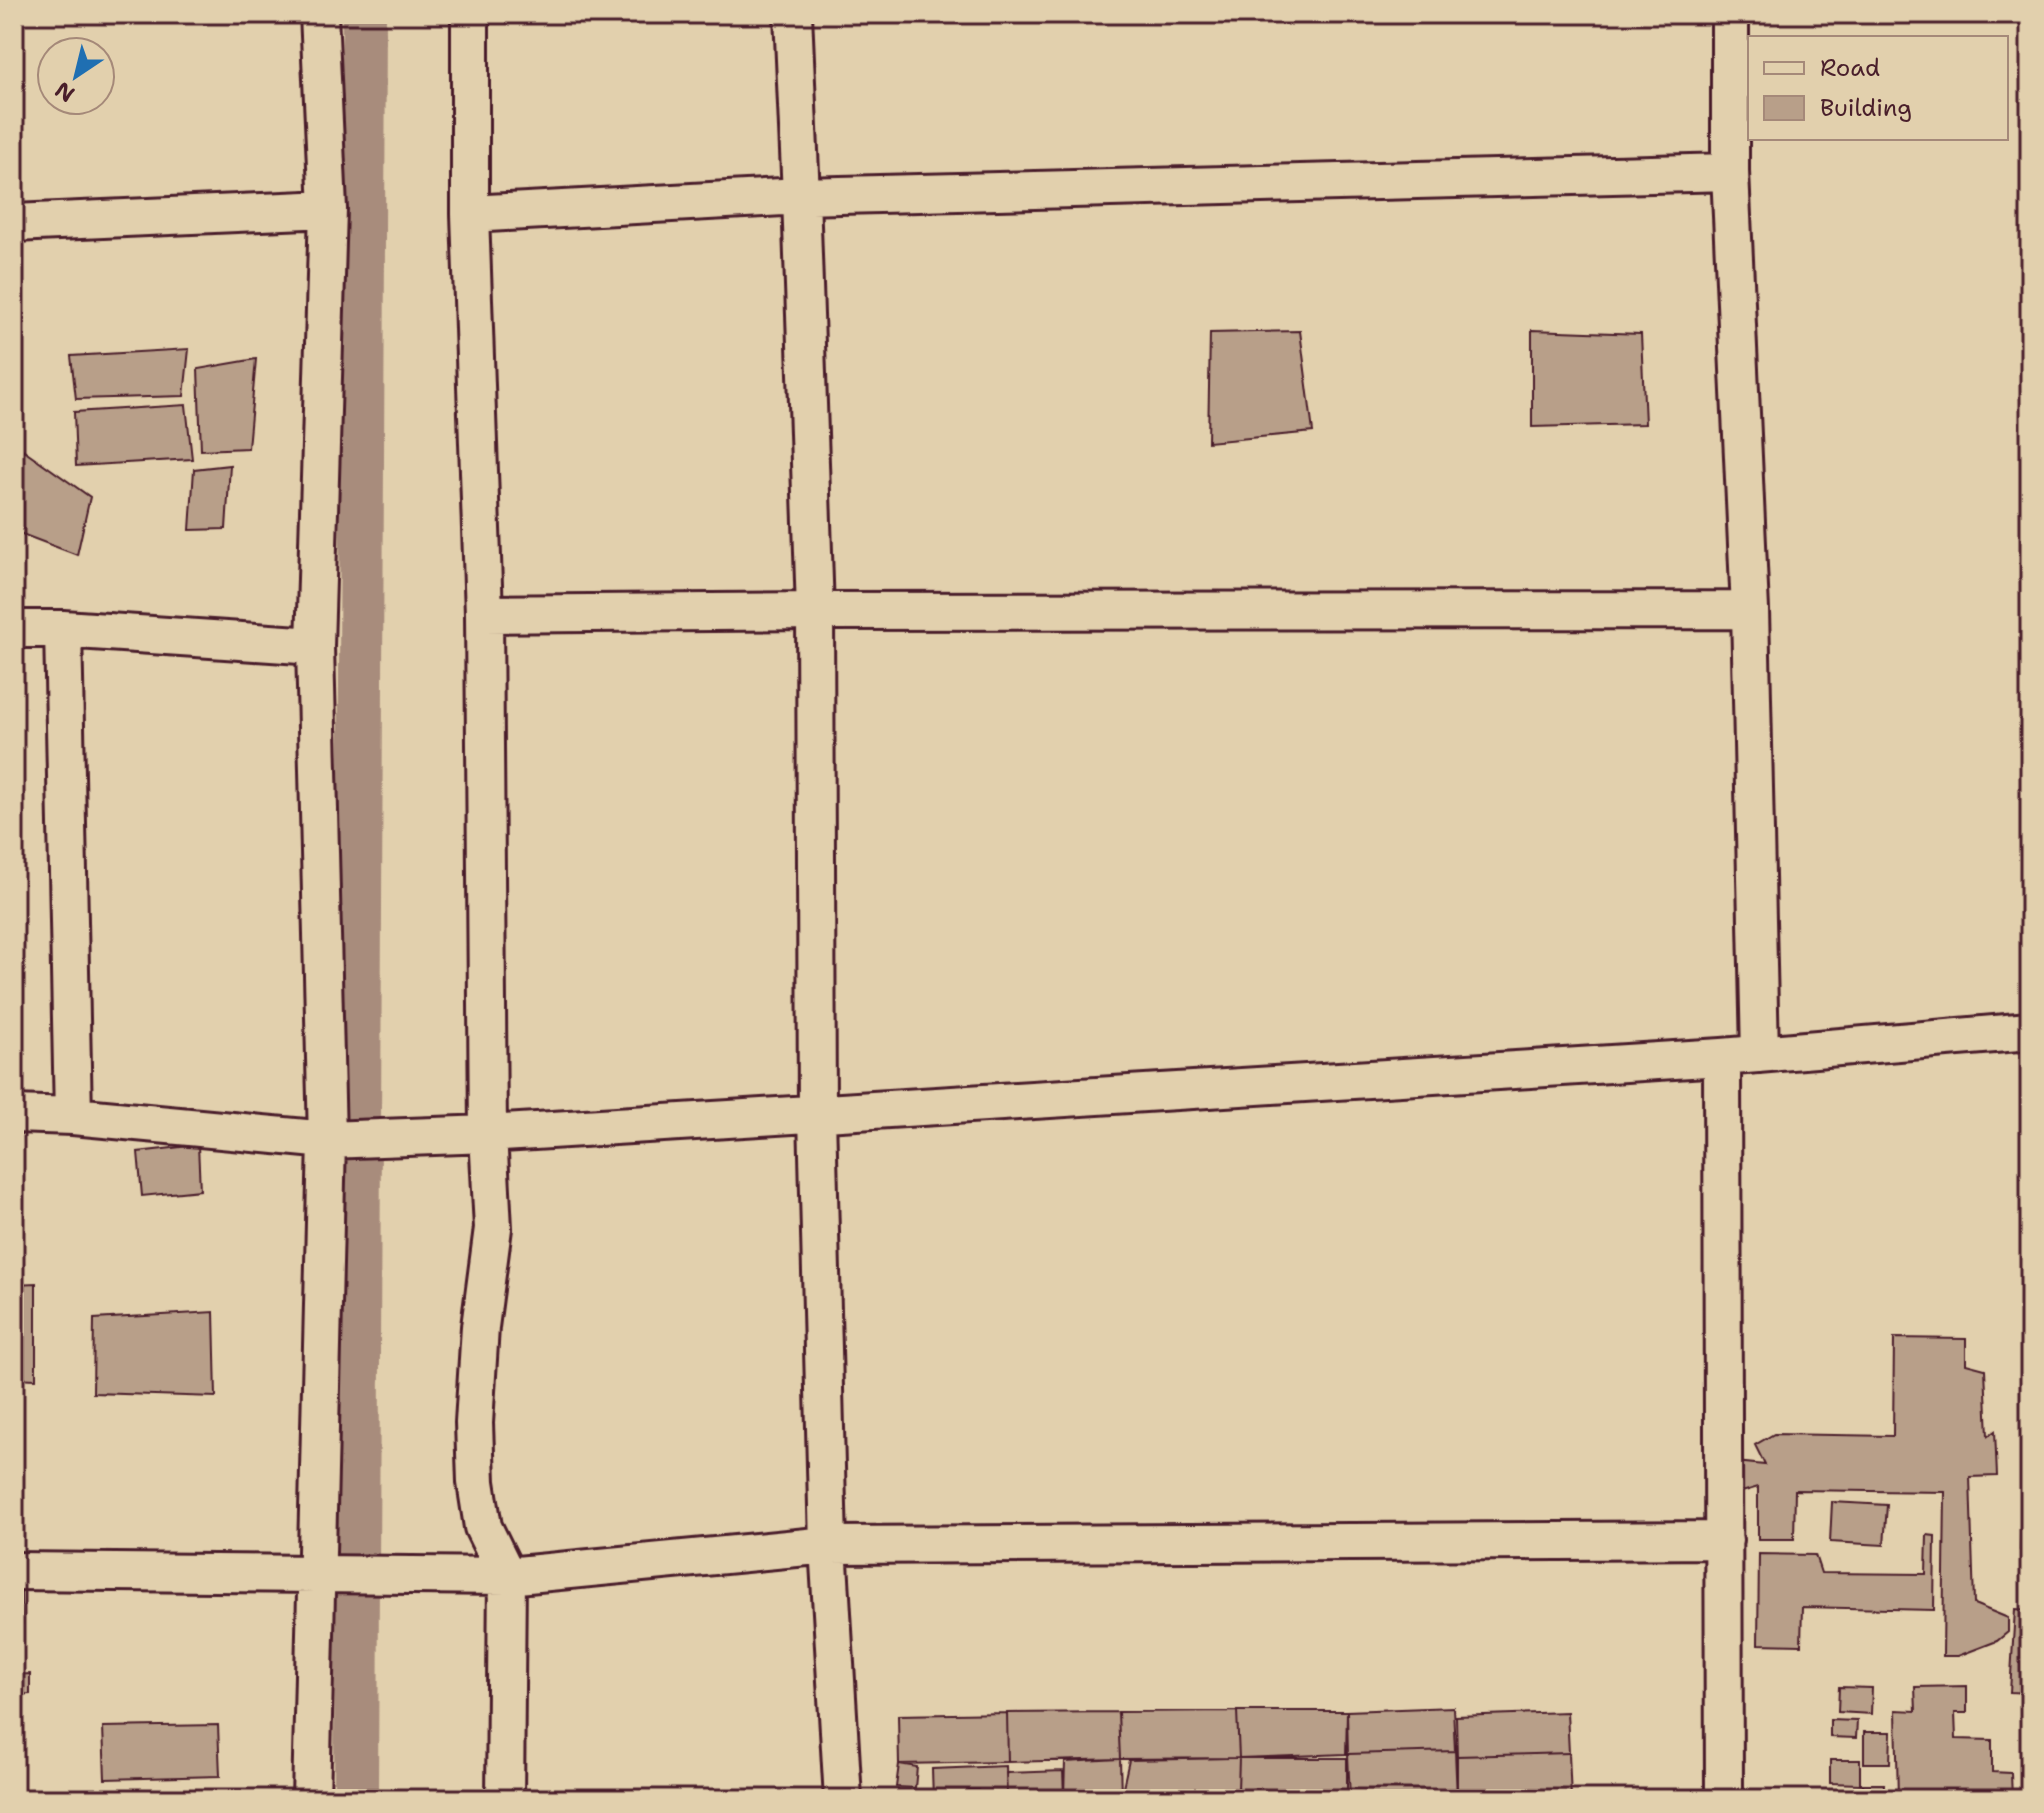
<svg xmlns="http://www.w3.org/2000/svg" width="2044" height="1813" viewBox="0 0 2044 1813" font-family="'Shantell Sans',sans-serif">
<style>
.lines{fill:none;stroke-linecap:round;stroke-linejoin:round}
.canal{stroke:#a88c7b;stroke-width:44}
.building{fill:#b89f89;stroke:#4a1f2b;stroke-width:2}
.minor-casing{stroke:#4a1f2b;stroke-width:42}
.minor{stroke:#e2d0ad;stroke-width:36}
</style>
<rect width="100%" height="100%" fill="#e2d0ad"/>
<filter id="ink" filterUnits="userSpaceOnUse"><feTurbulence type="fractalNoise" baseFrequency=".0125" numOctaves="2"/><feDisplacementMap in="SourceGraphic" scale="16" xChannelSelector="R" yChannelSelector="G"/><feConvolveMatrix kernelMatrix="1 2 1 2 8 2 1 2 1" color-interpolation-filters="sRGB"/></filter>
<g filter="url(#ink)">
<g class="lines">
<path class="canal" d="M356 1799 364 14"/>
</g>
<path class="building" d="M1532 330 1641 334 1645 424 1532 427Z
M1300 331 1313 432 1208 442 1210 333Z
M189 349 184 396 76 399 71 356Z
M256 359 248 448 201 450 198 369Z
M186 405 192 459 76 466 74 412Z
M14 443 90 497 77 555 14 531Z
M230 465 226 529 190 530 194 469Z
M198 1145 200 1190 142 1196 138 1152Z
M36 1283V1379L14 1378V1284Z
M214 1312 216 1397 93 1393 94 1319Z
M1894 1338 1966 1339V1364L1985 1369 1988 1436 1995 1431 1997 1476 1970 1477 1974 1604 2008 1618V1632L1997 1641 1958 1656H1943L1945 1492 1795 1490 1794 1539H1758V1487L1742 1492 1735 1462 1765 1465 1755 1445 1774 1434 1893 1436Z
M1832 1502 1887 1505 1884 1545 1830 1542Z
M2022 1516 2030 1517V1551L2020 1550Z
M1927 1535 1935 1536 1934 1610 1802 1607 1801 1645 1758 1644 1759 1554 1815 1555 1821 1573 1926 1574Z
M14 1593H21L22 1624 14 1625Z
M2015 1609 2030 1610V1693L2010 1692Z
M30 1674V1694L14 1695V1675Z
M1967 1686V1713H1955L1956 1739 1992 1740V1772L2011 1773 2012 1799H1898L1896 1710 1916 1711 1915 1687Z
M1839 1687 1872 1688 1871 1714 1838 1712Z
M1453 1707 1455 1751 1348 1754 1347 1711Z
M1237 1711 1239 1758 1120 1759 1118 1712Z
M1237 1711H1347L1346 1754 1239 1758Z
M1118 1712 1120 1759 1008 1762 1007 1713Z
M1567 1712 1569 1753 1457 1756 1456 1716Z
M1007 1713 1008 1762 899 1764 898 1715Z
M1830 1720 1857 1721 1856 1738 1830 1737Z
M218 1725 220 1776 105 1779 103 1727Z
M1864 1732H1891L1890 1763H1864Z
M1455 1751 1457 1799H1350L1348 1754Z
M1569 1753 1571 1799H1457V1756Z
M1239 1758 1238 1790 1121 1796 1129 1760Z
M1239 1758H1347V1790H1238Z
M1120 1759 1121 1796H1064L1065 1762Z
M1830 1760H1860V1784L1830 1783Z
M899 1764 917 1767 915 1788 896 1787Z
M1006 1766 1007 1799H980L979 1790H969L966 1799H933L932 1769Z
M1063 1771 1064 1796 1007 1799 1006 1773Z
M1862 1784H1884L1883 1799H1862Z
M1347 1790 1349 1799H1229L1228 1794Z
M1228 1794 1229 1799H1121V1796Z"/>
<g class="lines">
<g class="minor-casing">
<path id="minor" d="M470 14V214L484 614 488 1134 493 1228 480 1327 474 1423 476 1482 483 1527 507 1576 505 1799
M793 14 801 196 815 611 817 1115 828 1545 843 1799
M1730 14V172L1750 610 1760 1054
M470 214 801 196 1730 172
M14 223 328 209
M484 614 815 611 1750 610
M14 629H63L315 646
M63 629 73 1116
M1722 1057 1724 1799
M14 1114 73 1116 327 1140 488 1134 1722 1057 2030 1031
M14 1571 507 1576 828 1545 1724 1540
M311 1799 327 1140 315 646 328 209 319 14"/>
</g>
<use href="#minor" class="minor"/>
</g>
</g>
<rect width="2044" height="1813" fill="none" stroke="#e2d0ad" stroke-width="48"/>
<rect x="24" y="24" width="1996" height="1765" fill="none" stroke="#4a1f2b" stroke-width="3" filter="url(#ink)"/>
<rect x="1748" y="36" width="260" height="104" fill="#e2d0ad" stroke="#a58979" stroke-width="2"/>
<rect x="1764" y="62" width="40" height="12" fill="#e2d0ad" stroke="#a58979" stroke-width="2"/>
<text x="1820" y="76" font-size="24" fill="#4a1f2b">Road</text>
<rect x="1764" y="96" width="40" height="24" fill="#b89f89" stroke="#a58979" stroke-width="2"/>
<text x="1820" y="116" font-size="24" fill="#4a1f2b">Building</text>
<g transform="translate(76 76) rotate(215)"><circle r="38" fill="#e2d0ad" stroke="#a58979" stroke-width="2"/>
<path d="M0-6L14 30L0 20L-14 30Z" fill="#1f6fb2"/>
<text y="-12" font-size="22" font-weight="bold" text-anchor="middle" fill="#4a1f2b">N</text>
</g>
</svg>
